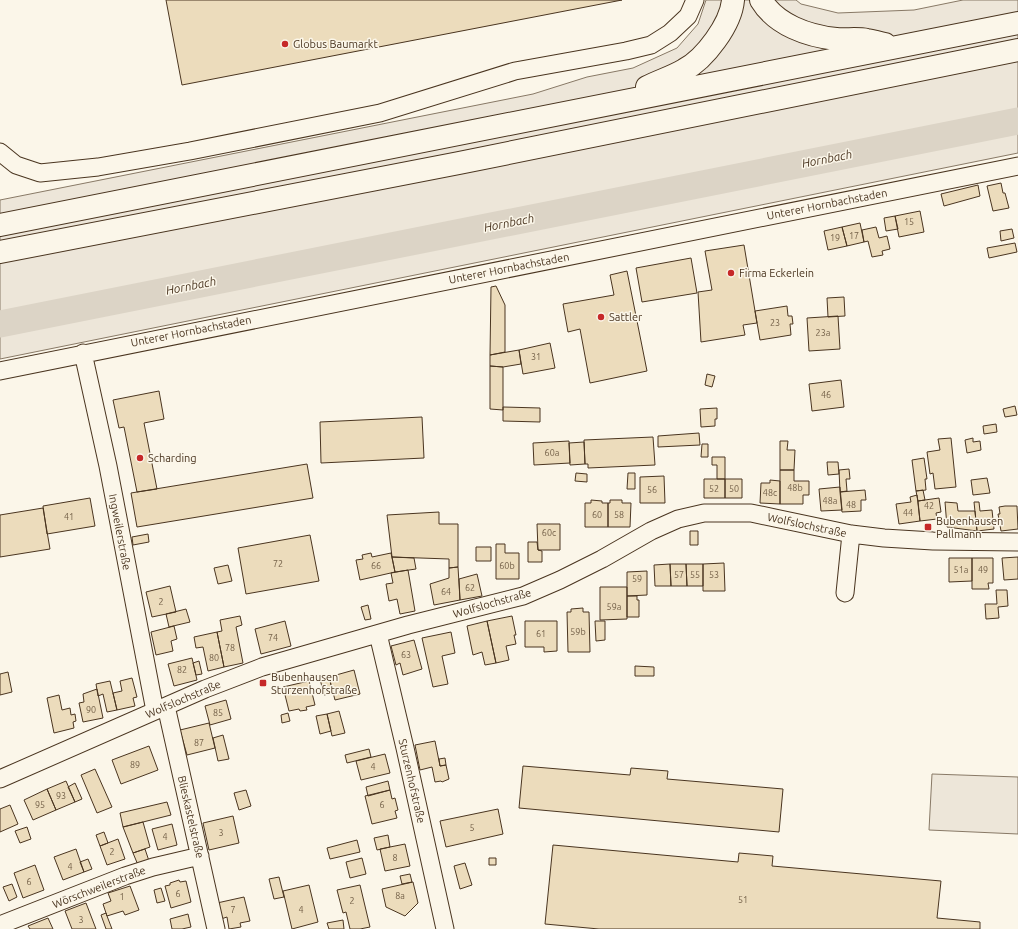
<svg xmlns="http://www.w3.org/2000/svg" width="1018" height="929" viewBox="0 0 1018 929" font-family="Ubuntu,sans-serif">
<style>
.green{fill:#ede6d9;stroke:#887966}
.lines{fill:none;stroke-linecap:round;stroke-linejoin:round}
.river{stroke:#dcd4c6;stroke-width:27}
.building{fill:#ecdcbc;stroke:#4a3520}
.minor-casing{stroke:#4a3520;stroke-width:19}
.highway-casing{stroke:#4a3520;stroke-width:24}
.minor{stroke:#fbf6e9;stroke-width:17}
.highway{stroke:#fbf6e9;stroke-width:22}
.poi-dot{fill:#c62828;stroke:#fbf6e9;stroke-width:1.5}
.labels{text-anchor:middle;stroke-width:3;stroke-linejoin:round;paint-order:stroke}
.number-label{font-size:9px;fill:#725f47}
.poi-label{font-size:11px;fill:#4a3520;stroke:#fbf6e9;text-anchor:start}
.street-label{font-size:11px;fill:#4a3520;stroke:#fbf6e9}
.water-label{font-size:12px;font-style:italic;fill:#4a3520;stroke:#fbf6e9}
</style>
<rect width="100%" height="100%" fill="#fbf6e9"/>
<path class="green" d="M706 0H796L801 4 838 13 914 10 963 0H1018V153L0 359V200L533 94 587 77 633 68 677 48 698 24Z
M932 774 1018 777V834L929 830Z"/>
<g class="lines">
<path class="river" d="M0 324 1018 121"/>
</g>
<path class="building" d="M166 0H622L182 85Z
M1001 183 1003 193H1005L1009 208 993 211 987 186Z
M978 185 980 196 944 206 941 194Z
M920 211 924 232 899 237 895 216Z
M895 216 898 229 886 231 884 218Z
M860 223 864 242 847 246 842 227Z
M842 227 847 246 828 250 824 231Z
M876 227 879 238 887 236 890 249 882 251 883 255 872 257 868 241 864 242 862 230Z
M1012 229 1014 238 1001 241 1000 231Z
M1015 243 1017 252 989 258 987 248Z
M744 245 757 323 743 325 745 335 701 342 698 292 712 290 705 251Z
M691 258 697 293 642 302 636 268Z
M627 271 647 371 590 383 580 329 568 332 563 304 614 295 610 275Z
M496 286 505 305V352L490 355 491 287Z
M844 297 845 316 828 317 827 298Z
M787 306 788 316H792L793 324H790L791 335 760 340 755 311Z
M838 316 840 349 809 351 807 318Z
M550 343 555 368 523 374 519 350Z
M519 350 521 364 503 367 490 366V355Z
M490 366 503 367V410L490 409Z
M707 374 715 376 712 387 705 385Z
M841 380 844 407 812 411 809 384Z
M159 391 164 419 144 423 157 489 137 492 124 427 119 428 113 400Z
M1015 406 1017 415 1005 417 1003 409Z
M503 407 540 408V422L503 421Z
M717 408V419H715V426L701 427 700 409Z
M422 417 424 458 321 463 320 422Z
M996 424 997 432 984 434 983 426Z
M699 433 700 445 658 447V436Z
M653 437 655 465 588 468V464H585L584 440Z
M951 438 956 487 935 489 933 473 930 474 927 452 940 450 938 439Z
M973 438V442L980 441 981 450 967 453 965 440Z
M569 441 570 463 534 465 533 443Z
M780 441H788L787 450H795L794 470H780Z
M584 442 585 464 570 465 569 443Z
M702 444H708V457H701Z
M712 457H725V479H717V465H712Z
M924 458 927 479H925L926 490 916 491 912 460Z
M827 462H838L839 474 828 475Z
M307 464 313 498 137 527 131 493Z
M849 469 850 479H846L847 491 840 492 839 470Z
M780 470H794V481H809V495H803V504H780Z
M576 473 587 474V482L575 481Z
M628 473H635V489H627Z
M664 476 665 503H640V477Z
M987 478 990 493 973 495 971 480Z
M704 479H725V498H704Z
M725 479H742V498H725Z
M770 480 780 481V504L760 503 761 483H770Z
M840 487 842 510 821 511 819 489Z
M865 490 866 500H861V511L842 512 840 492Z
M923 490 925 500 918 501 916 491Z
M917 495 920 521 899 524 896 504 911 502 910 497Z
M90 498 95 526 47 534 43 506Z
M939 498 941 512 936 513 937 519 920 521 918 501Z
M591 500 602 501V503H608V527H585V503H591Z
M610 500H622V503H631L630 527H608V503H610Z
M945 502 957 503 958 511H975L977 531 947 527Z
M974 502H979L980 511 992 510 994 529 977 531Z
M1005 506H1017L1018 529 1001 531 998 514H1000L999 507Z
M43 508 50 549 0 557V515Z
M439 512V524H458V567L449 568V559L392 557 387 515Z
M537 524H560V550H538Z
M690 531H698V545H690Z
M148 534 149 542 133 545 132 537Z
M310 535 319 581 246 594 238 548Z
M528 542H537L538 550 542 551V562H528Z
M496 544H505V553H519V579H496Z
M476 547H491V561H476Z
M371 553 372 557 391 553 395 572 360 580 356 560 363 559 362 555Z
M392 557 414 558 416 569 395 572Z
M1018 557V579L1004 580 1002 558Z
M949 558H972V581L949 582Z
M972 558H993V583H988L989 589H972Z
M724 563 725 591H703V564Z
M670 564 671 586H655L654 565Z
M670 564H686L687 586H671Z
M686 564H703V586H687Z
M228 565 232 581 218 584 214 568Z
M458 567 460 600 434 605 430 584 449 578V568Z
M408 570 415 611 400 614 397 599 389 601 386 584 393 583 391 573Z
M647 571V595L627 596V572Z
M477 574 482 596 460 600 459 579Z
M170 586 176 612 152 617 146 592Z
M600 587H627V619L600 620Z
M996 590H1007L1008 606 998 607 999 618 986 619 985 604H997Z
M627 596H637V600H639V617H627Z
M368 605 371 619 365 620 361 607Z
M583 608V612H589L590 652H568L567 612H571V609Z
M186 609 190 622 169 627 166 614Z
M240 616 242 625 236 627 243 663 224 667 217 632 222 631 220 620Z
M512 616 516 635H514L516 644 506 646 509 660 496 663 487 621Z
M285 621 291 646 261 654 255 629Z
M487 621 496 663 485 665 482 652 473 655 467 626Z
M525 621H557V651L544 652V647H525Z
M595 621H605V640L596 641Z
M174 626 177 639 171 641 173 651 156 655 151 632Z
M217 632 224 667 208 671 203 647 196 648 194 637Z
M451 632 455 653 442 656 448 684 433 687 422 638Z
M414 640 422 669 403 675 400 663 396 665 391 646Z
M192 658 197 680 174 686 168 664Z
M199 661 202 674 196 675 193 663Z
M635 666 654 667V676H635Z
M354 670 360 694 335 700 329 677Z
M8 672 12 692 0 695V674Z
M329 677 333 693 324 695 320 679Z
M132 678 137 697 133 698 135 706 117 710 113 693 122 691 120 681Z
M110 681 117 710 107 712 103 694 98 696 96 684Z
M309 681 315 705 306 707 307 710 300 711 299 709 289 711 283 687Z
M97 689 103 718 83 722 79 703 84 702 83 694Z
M59 695 62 710 70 708 71 715 75 714 76 721 73 722 74 728 54 733 47 698Z
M226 700 231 719 210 725 205 706Z
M339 711 345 733 332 736 327 714Z
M288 713 290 721 282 723 281 715Z
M327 714 331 731 320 734 316 716Z
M209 723 215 748 187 755 180 730Z
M223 735 229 759 218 761 213 738Z
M435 741 440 766 446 765 449 779 442 782 441 781 435 782 432 767 420 770 415 745Z
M149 746 158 770 121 784 112 760Z
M369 749 371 757 347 763 345 755Z
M385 754 390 773 361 780 356 761Z
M445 758 446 765 440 766 439 759Z
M523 766 630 775 631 768 668 771 667 779 783 789 779 832 519 808Z
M95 769 112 807 97 813 81 775Z
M66 781 75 802 56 810 47 789Z
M388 781 390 790 368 796 366 787Z
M75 783 82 799 75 802 68 787Z
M47 789 56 810 33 820 24 800Z
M246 790 251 806 239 810 234 793Z
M390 790 392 799 395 798 398 810 395 811 397 818 372 824 365 796Z
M167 802 171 815 123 827 120 813Z
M10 805 18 824 0 832V809Z
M498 809 503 834 446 847 440 821Z
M233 816 239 843 209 850 203 823Z
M143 822 150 847 133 853 123 827Z
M172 824 177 845 158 850 152 829Z
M27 827 31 839 20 843 15 831Z
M104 832 108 843 100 846 96 835Z
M388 835 390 847 377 850 374 838Z
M118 839 125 859 107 865 100 846Z
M357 840 360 852 330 859 327 848Z
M405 844 410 866 385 871 380 849Z
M553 845 738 862 739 853 773 856 772 866 941 881 937 918 980 922V929H599L545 924Z
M76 849 84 872 63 880 54 857Z
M145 849 149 861 138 865 133 853Z
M362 858 366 874 350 878 346 862Z
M489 858H496V865H489Z
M88 859 92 869 84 872 80 862Z
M465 863 472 885 460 889 454 866Z
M35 865 44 890 23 898 14 873Z
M410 874 412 882 402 884 400 876Z
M279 877 284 897 274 899 269 879Z
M179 880 180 882 186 881 191 902 171 908 165 886 170 885V883Z
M413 882 418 903 405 916 386 907 382 889Z
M12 884 17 897 9 901 3 887Z
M309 885 318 922 292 929 283 891Z
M360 885 370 927 360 929H350L346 912 343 913 337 890Z
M130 886 139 910 125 915 123 911 107 916 103 904 111 901 108 893Z
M161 888 165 901 157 903 154 890Z
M244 897 250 921 240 923 241 927 229 929 227 917 221 919 217 903Z
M86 903 96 929H72L65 911Z
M106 913 107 916 112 929H106L101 915Z
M188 914 191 927 182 929H172L170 919Z
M48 918 53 929H30L28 926Z
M343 920 344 929H329L327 923Z"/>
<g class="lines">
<g class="minor-casing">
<path id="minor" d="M0 152 16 165 40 173 98 167 190 151 380 113 515 71 626 51 651 45 670 33 688 16 695 0
M83 353 108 466 155 711
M0 371 1018 166
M845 593 851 534
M378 634 405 748 445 929
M166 706 216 929
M0 779 205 689 262 667 408 625 523 596 560 580 602 559 651 531 678 519 704 513H751L851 534 884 538 933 541 1018 542
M0 925 125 876 153 867 200 856"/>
</g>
<g class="highway-casing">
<path id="highway" d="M761 0C776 25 808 36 836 39 846 40 857 38 867 40 873 41 879 43 885 44
M647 87C659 81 672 77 684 70 705 59 731 24 733 0
M0 225 1018 23
M0 252 459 163 1018 50"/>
</g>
<use href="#minor" class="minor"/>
<use href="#highway" class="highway"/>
</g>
<g class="poi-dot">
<circle cx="285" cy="44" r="4"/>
<circle cx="731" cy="273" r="4"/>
<circle cx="601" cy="317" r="4"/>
<circle cx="140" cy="458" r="4"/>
<rect x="924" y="523" width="8" height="8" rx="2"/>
<rect x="259" y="679" width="8" height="8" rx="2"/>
</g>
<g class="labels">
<g class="number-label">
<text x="909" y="225">15</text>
<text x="854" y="239">17</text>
<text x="835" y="241">19</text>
<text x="775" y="326">23</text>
<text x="823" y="336">23a</text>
<text x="536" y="360">31</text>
<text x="826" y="398">46</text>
<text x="552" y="456">60a</text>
<text x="795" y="491">48b</text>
<text x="714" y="492">52</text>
<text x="734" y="492">50</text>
<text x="652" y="493">56</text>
<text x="770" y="496">48c</text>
<text x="830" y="504">48a</text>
<text x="851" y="508">48</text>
<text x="929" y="509">42</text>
<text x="908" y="516">44</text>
<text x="597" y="518">60</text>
<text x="619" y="518">58</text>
<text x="69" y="520">41</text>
<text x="549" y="536">60c</text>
<text x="278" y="567">72</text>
<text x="376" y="569">66</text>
<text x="507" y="569">60b</text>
<text x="961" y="573">51a</text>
<text x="983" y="573">49</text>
<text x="679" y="578">57</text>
<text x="695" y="578">55</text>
<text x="714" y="578">53</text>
<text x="637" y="582">59</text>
<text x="470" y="591">62</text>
<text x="446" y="595">64</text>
<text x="161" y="605">2</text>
<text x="614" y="610">59a</text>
<text x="578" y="635">59b</text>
<text x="541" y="637">61</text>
<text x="273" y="641">74</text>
<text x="230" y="651">78</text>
<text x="406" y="658">63</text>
<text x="214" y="661">80</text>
<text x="182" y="673">82</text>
<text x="91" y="713">90</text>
<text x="218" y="716">85</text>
<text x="199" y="746">87</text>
<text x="135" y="768">89</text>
<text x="373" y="770">4</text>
<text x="61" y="799">93</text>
<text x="40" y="808">95</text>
<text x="382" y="808">6</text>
<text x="472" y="831">5</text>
<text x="221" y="836">3</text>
<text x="165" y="840">4</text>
<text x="112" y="855">2</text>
<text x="395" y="861">8</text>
<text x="70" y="870">4</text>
<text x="29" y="885">6</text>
<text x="178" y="897">6</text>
<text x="400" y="899">8a</text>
<text x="122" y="900">1</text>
<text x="743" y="903">51</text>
<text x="352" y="904">2</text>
<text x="233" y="913">7</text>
<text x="301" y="913">4</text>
<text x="81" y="923">3</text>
</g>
<g class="poi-label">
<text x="293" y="48">Globus Baumarkt</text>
<text x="739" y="277">Firma Eckerlein</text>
<text x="609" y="321">Sattler</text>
<text x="148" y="462">Scharding</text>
<text x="936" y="525">Bubenhausen<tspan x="936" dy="13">Pallmann</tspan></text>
<text x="271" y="681">Bubenhausen<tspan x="271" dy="13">Sturzenhofstraße</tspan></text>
</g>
<g class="street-label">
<text transform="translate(827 204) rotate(-11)" y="4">Unterer Hornbachstaden</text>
<text transform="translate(509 268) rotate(-11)" y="4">Unterer Hornbachstaden</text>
<text transform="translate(191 331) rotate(-11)" y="4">Unterer Hornbachstaden</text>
<text transform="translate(807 525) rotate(12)" y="4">Wolfslochstraße</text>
<text transform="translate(120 532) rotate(79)" y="4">Ingweilerstraße</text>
<text transform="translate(492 603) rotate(-16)" y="4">Wolfslochstraße</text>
<text transform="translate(183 699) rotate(-23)" y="4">Wolfslochstraße</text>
<text transform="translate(412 781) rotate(77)" y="4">Sturzenhofstraße</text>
<text transform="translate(191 817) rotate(77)" y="4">Blieskastelstraße</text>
<text transform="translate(99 887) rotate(-21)" y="4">Wörschweilerstraße</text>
</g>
<g class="water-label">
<text transform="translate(827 159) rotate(-11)" y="4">Hornbach</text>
<text transform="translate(509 223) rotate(-11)" y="4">Hornbach</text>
<text transform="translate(191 286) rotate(-11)" y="4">Hornbach</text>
</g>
</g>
</svg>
